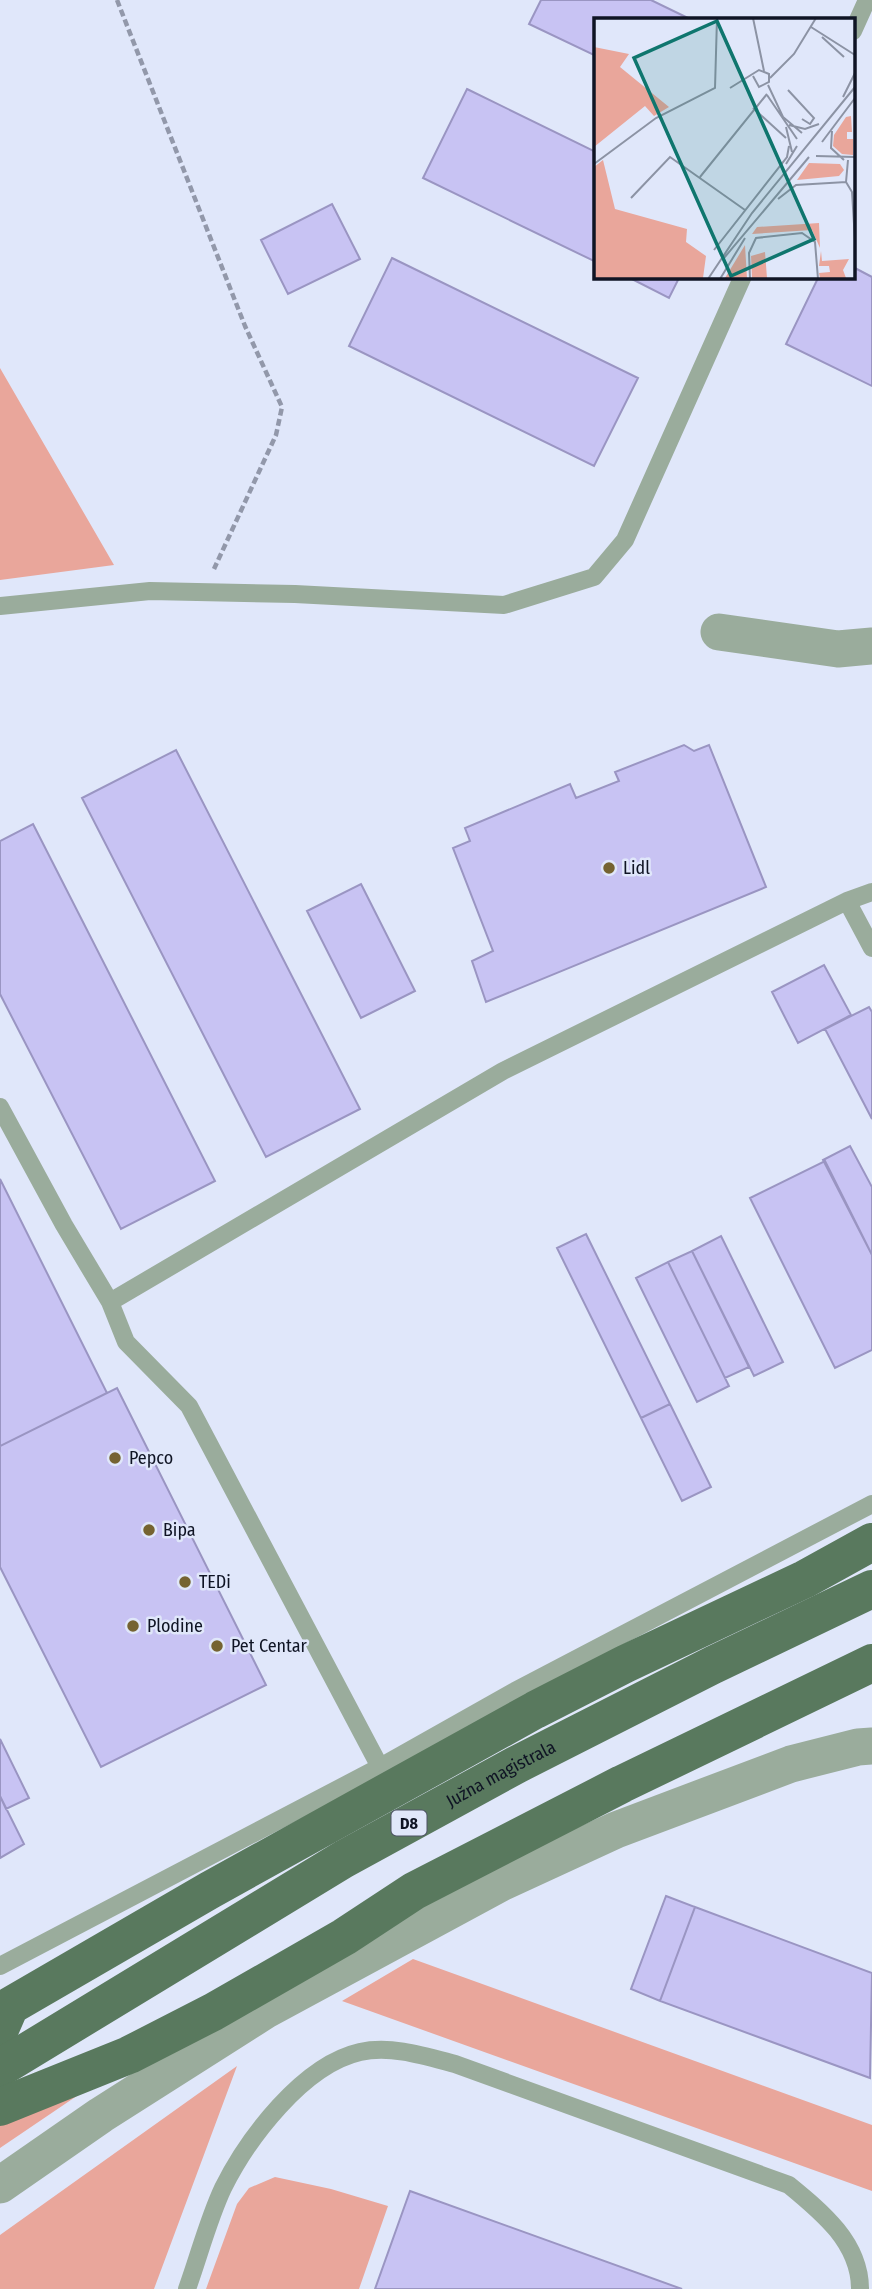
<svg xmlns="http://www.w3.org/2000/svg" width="872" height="2289" viewBox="0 0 872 2289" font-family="'Fira Sans Condensed',sans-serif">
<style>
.green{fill:#e9a69b}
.building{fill:#c8c3f3;stroke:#9a95c2;stroke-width:2}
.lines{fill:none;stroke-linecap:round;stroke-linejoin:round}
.path{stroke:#9298aa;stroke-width:4.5;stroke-dasharray:7 3.5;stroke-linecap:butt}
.lane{stroke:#9aac9c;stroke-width:18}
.street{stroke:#9aac9c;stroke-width:37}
.primary{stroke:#59795e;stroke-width:38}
.poi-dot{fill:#756331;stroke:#e0e7fa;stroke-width:2.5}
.labels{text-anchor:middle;stroke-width:5;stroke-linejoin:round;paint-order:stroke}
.shield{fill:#e0e7fa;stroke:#4e5364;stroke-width:2}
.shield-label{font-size:16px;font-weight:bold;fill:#0f1424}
.poi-label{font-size:18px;fill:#0f1424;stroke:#e0e7fa;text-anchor:start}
.street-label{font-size:18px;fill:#0f1424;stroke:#e0e7fa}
.inset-road{fill:none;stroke:#8c93a4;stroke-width:2}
.view{fill:#0f766e;fill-opacity:0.15;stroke:#0f766e;stroke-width:3.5}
.inset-edge{fill:none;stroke:#0f1424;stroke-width:3.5}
</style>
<rect width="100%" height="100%" fill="#e0e7fa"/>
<path class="green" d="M0 368 114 565 0 580Z
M413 1959 872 2125V2191L342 2001Z
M124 2064 0 2148V2126L58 2089Z
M237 2066 154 2289H0V2235Z
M275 2177 331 2189 388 2206 359 2289H206L237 2204 249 2188Z"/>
<path class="building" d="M541 0H651L690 19H596V56L529 24Z
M467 89 596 152V262L423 178Z
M332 204 360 259 288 294 261 240Z
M392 258 638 378 594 466 349 346Z
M853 267 872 277V386L786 344 819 276H853Z
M626 276H680L669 298Z
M684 745 694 751 709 745 766 887 486 1002 472 961 493 951 453 848 470 841 465 828 570 784 576 798 619 781 615 772Z
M176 750 360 1109 266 1157 82 798Z
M33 824 215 1181 121 1229 0 994V841Z
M361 884 415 991 361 1018 307 911Z
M824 965 851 1015 798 1043 772 992Z
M869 1007 872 1012V1119L825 1029Z
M850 1146 872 1187V1255L823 1160Z
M825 1161 872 1255V1350L835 1368 750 1198Z
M0 1179 107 1393 0 1446Z
M586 1234 670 1404 641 1418 557 1248Z
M721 1236 783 1362 754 1376 692 1251Z
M692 1251 749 1367 725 1378 668 1262Z
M668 1262 729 1386 697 1402 636 1278Z
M117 1388 266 1685 101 1767 0 1567V1446Z
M670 1404 711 1487 682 1501 641 1418Z
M0 1739 29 1798 6 1809 0 1796Z
M0 1796 24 1844 0 1858Z
M666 1896 695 1907 660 2001 631 1989Z
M695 1907 872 1973 870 2078 660 2001Z
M410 2191 682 2289H375Z"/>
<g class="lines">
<path class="path" d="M117 0 245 326 282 407 276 435 214 569"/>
<path class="lane" d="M853 31 867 0
M0 606 150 591 295 594 504 605 594 577 625 540 743 276
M847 901 872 948
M0 1107 64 1225 110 1302 126 1342 189 1406 380 1767
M110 1302 503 1071 847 901 872 892
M0 1966 380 1767 515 1691 872 1504
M187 2289C199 2256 208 2220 223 2188 248 2138 303 2065 360 2052 391 2045 425 2056 455 2064L789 2185C822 2212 860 2243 860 2289"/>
<path class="street" d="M719 632 838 649 872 646
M0 2185 101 2115 266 2010 501 1883 616 1830 791 1764 858 1747 872 1746"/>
<g class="primary">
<path d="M0 2029 10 2006 210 1890 535 1710 625 1664 805 1579 872 1542"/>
<path id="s1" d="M0 2068 344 1859 516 1765 713 1665 872 1589"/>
<path d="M0 2107 129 2055 213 2012 344 1937 414 1891 622 1784 872 1663"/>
</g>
</g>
<g class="poi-dot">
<circle cx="609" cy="868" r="7"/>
<circle cx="115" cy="1458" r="7"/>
<circle cx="149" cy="1530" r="7"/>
<circle cx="185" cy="1582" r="7"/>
<circle cx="133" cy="1626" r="7"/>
<circle cx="217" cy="1646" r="7"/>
</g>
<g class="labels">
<rect class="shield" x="391.5" y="1810.5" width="35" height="25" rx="5"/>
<g class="shield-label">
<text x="409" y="1829">D8</text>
</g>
<g class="poi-label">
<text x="623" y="874">Lidl</text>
<text x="129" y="1464">Pepco</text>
<text x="163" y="1536">Bipa</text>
<text x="199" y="1588">TEDi</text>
<text x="147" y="1632">Plodine</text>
<text x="231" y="1652">Pet Centar</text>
</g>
<g class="street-label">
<text dy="6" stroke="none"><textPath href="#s1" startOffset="581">Južna magistrala</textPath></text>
</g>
</g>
<g transform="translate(594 18)">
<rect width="261" height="261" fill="#e0e7fa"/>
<path d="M0 29 35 36 26 49 75 89 60 98 51 88 0 129ZM257 98 258 114H253V121H259V137L248 136 239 128 240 117 252 99ZM9 142 21 191 93 211 92 224 112 238 109 260H0V149ZM215 145 246 146 250 152 245 158 203 162ZM225 205 226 230 218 212 158 216 163 209ZM151 227 153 260H131ZM227 233 228 243 255 241 249 252 252 260H226L225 255 236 254 235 248H225ZM171 234 173 260H158L157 238Z" fill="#e9a69b"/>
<path class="inset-road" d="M159 0 170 53M217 9 261 37M228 19 250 39M176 60 200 36 222 0M174 67 189 99 208 115M136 70 165 52 175 56V64L165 69 159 58M194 72 220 100 216 106 208 101M173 77 203 121M249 79 261 55M159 90 192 120M195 107 211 111 225 106M192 109 198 134M238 113 237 130 250 142M228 124 261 80M222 138 261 139M0 146 62 100 121 70 123 0M192 146 203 128M106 159 173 76M252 164 254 142M37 180 76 139 151 192M184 181 202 167 252 164 258 174 261 222M120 232 193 139 195 128M130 240 215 139M114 261 158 195 261 69M126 261 151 220M156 261 155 235 162 220 208 215 221 224 224 261"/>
<path class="view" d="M123 3 220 221 137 258 40 40Z"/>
<rect width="261" height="261" class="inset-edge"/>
</g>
</svg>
